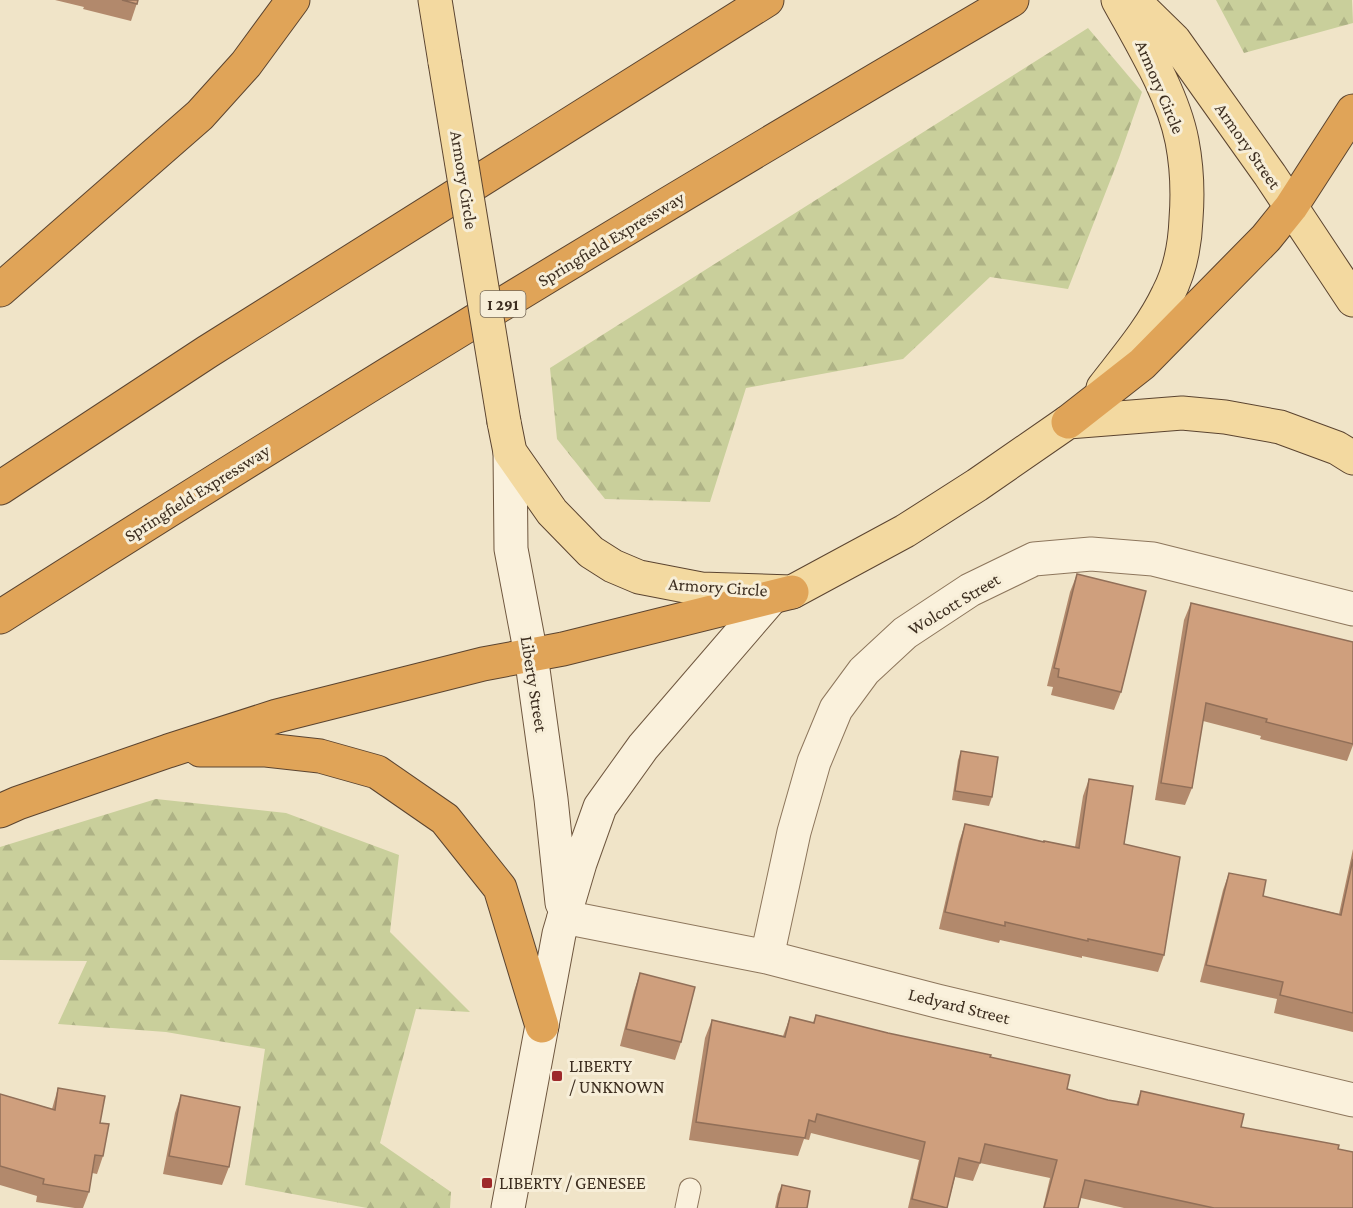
<svg xmlns="http://www.w3.org/2000/svg" width="1353" height="1208" viewBox="0 0 1353 1208" font-family="'Crimson Pro',serif">
<style>
.forest{fill:url(#forest-firs)}
.lines{fill:none;stroke-linecap:round;stroke-linejoin:round}
.lane-casing{stroke:#8d765c;stroke-width:23}
.street-casing{stroke:#8d765c;stroke-width:35}
.secondary-casing{stroke:#6f573f;stroke-width:35}
.primary-casing{stroke:#5b4430;stroke-width:35}
.highway-casing{stroke:#5b4430;stroke-width:35}
.lane{stroke:#faf1dc;stroke-width:21}
.street{stroke:#faf1dc;stroke-width:33}
.secondary{stroke:#faf1dc;stroke-width:33}
.primary{stroke:#f3d9a0;stroke-width:33}
.highway{stroke:#e0a458;stroke-width:33}
.primary-bridge-casing{stroke:#5b4430;stroke-width:35;stroke-linecap:butt}
.primary-bridge{stroke:#f3d9a0;stroke-width:33}
.wall{fill:#b2896c}
.building{fill:#cf9f7d;stroke:#916f58;stroke-width:1.5}
.poi-dot{fill:#9e2a2b;stroke:#f7eed8;stroke-width:2}
.labels{text-anchor:middle;stroke-width:6;stroke-linejoin:round;paint-order:stroke}
.shield{fill:#f7eed8;stroke:#756857;stroke-width:1.5}
.shield-label{font-size:16px;font-weight:bold;fill:#3d2e20}
.street-label{font-size:18px;fill:#3d2e20;stroke:#f7eed8}
.poi-label{font-size:18px;fill:#3d2e20;stroke:#f7eed8;text-anchor:start}
</style>
<defs>
<pattern id="forest-firs" width="22" height="20" patternUnits="userSpaceOnUse" patternTransform="scale(1.5)"><rect width="22" height="20" fill="#c9cf9b"/><path d="M5 1l3.5 6h-7zM16 11l3.5 6h-7z" fill="#aeb285"/></pattern>
</defs>
<rect width="100%" height="100%" fill="#f0e4c8"/>
<path class="forest" d="M1216 0H1352L1353 23 1244 53Z
M1088 28 1142 92 1119 158 1068 289 990 277 903 359 746 388 710 502 605 499 557 439 550 368Z
M156 799 286 813 399 855 390 932 470 1012 416 1009 380 1143 451 1192 450 1208H367L245 1185 265 1049 166 1032 58 1024 87 961 0 960V847Z"/>
<g class="lines">
<g class="lane-casing">
<path id="lane" d="M686 1208 690 1189"/>
</g>
<g class="street-casing">
<path id="street" d="M564 917 767 957 937 1001 1353 1100
M767 957 794 832 814 762 836 709 864 671 905 633 970 590 1034 559 1091 554 1153 559 1353 609"/>
</g>
<g class="secondary-casing">
<path id="secondary" d="M510 452 511 549 531 655 551 799 562 903
M508 1208 559 934 580 863 600 807 643 747 773 596"/>
</g>
<g class="primary-casing">
<path id="primary" d="M435 0 445 62
M1133 0 1174 40 1270 175 1353 300
M1103 388C1126 358 1152 328 1168 294 1180 271 1185 245 1186 219 1188 193 1187 167 1182 141 1173 94 1141 42 1118 0
M504 422 510 452 552 512 591 552 613 566 639 577 701 589 792 592 905 531 977 485 1068 422 1182 413 1225 417 1280 427 1337 448 1353 458"/>
</g>
<g class="highway-casing">
<path id="highway" d="M0 290 200 115 246 64 293 0
M1068 422 1142 364 1266 238 1291 207 1353 111
M0 488 207 352 767 0
M0 617C333 405 671 199 1012 0
M200 750H266L320 756 377 772 445 819 500 888 542 1026
M0 811 18 803 168 751 277 716 483 664 563 649 792 592"/>
</g>
<use href="#lane" class="lane"/>
<use href="#street" class="street"/>
<use href="#secondary" class="secondary"/>
<use href="#primary" class="primary"/>
<use href="#highway" class="highway"/>
<g class="primary-bridge-casing">
<path id="primary-bridge" d="M445 62 504 422"/>
</g>
<use href="#primary-bridge" class="primary-bridge"/>
</g>
<path class="wall" d="M55 0H138L131 21 83 9 84 7Z
M1077 574 1121 692 1114 710 1051 695 1053 687 1047 686 1070 592Z
M1191 603 1353 642V745L1347 761 1260 739 1261 736 1203 721 1192 788 1185 805 1155 800 1184 620Z
M961 751 992 797 989 806 952 800 958 760Z
M1089 779 1124 844 1164 955 1158 972 1082 956V958L1000 940 999 943 939 929 959 842 965 824 1044 842 1075 847 1083 796Z
M1353 849V1032L1274 1013 1277 999 1200 982 1223 890 1229 873 1263 896 1339 914Z
M640 973 681 1042 675 1060 620 1046 634 991Z
M816 1015 888 1033 990 1057 1067 1089 1108 1100 1136 1105 1141 1091 1241 1127 1338 1149 1353 1208H1124L1081 1198 1078 1208H1043L1050 1178 980 1163 973 1181 955 1177 947 1208H908L919 1160 811 1133 809 1140 804 1139 798 1156 689 1140 705 1038 712 1020 783 1036 790 1017 813 1023Z
M58 1088 100 1123 103 1156 97 1174 92 1173 89 1192 83 1208H75L36 1202 37 1196 0 1185V1094L52 1109Z
M181 1095 229 1167 222 1185 163 1174 175 1113Z
M782 1185 807 1208H775L778 1194Z"/>
<path class="building" d="M122 0H138L137 4Z
M1077 574 1146 591 1121 692 1058 677 1059 669 1054 668Z
M1191 603 1353 642V744L1266 722 1267 719 1206 703 1192 788 1161 783Z
M961 751 998 757 992 797 955 791Z
M1089 779 1133 786 1124 844 1180 857 1164 955 1088 939V941L1005 922V926L945 912 965 824 1044 842V841L1079 848Z
M1353 859V1013L1280 995 1283 982 1206 965 1229 873 1266 880 1263 896 1341 915Z
M640 973 695 987 681 1042 626 1029Z
M816 1015 888 1033 991 1055 990 1057 1070 1075 1067 1089 1108 1100 1138 1105 1141 1091 1244 1114 1241 1127 1339 1145 1338 1149 1353 1152V1208H1214L1085 1180 1078 1208H1044L1057 1160 985 1144 980 1163 959 1158 947 1208 912 1199 925 1142 817 1114 815 1122 809 1120 805 1138 696 1122 712 1020 785 1037 790 1017 814 1023Z
M58 1088 105 1096 100 1123 109 1124 103 1156 95 1155 89 1192 43 1184 44 1179 0 1166V1094L55 1110Z
M181 1095 240 1107 229 1167 169 1156Z
M782 1185 810 1191 807 1208H777Z"/>
<g class="poi-dot">
<rect x="551" y="1070" width="12" height="12" rx="3"/>
<rect x="481" y="1177" width="12" height="12" rx="3"/>
</g>
<g class="labels">
<rect class="shield" x="480.5" y="291" width="45" height="26" rx="4.5"/>
<g class="shield-label">
<text x="503" y="310">I 291</text>
</g>
<g class="street-label">
<text transform="translate(1160 87) rotate(67)" y="6">Armory Circle</text>
<text transform="translate(1248 146) rotate(55)" y="6">Armory Street</text>
<text transform="translate(464 180) rotate(81)" y="6">Armory Circle</text>
<text transform="translate(611 239) rotate(-31)" y="6">Springfield Expressway</text>
<text transform="translate(197 493) rotate(-32)" y="6">Springfield Expressway</text>
<text transform="translate(718 587) rotate(4)" y="6">Armory Circle</text>
<text transform="translate(954 604) rotate(-31)" y="6">Wolcott Street</text>
<text transform="translate(534 684) rotate(81)" y="6">Liberty Street</text>
<text transform="translate(959 1006) rotate(14)" y="6">Ledyard Street</text>
</g>
<g class="poi-label">
<text x="569" y="1072">LIBERTY<tspan x="569" dy="21">/ UNKNOWN</tspan></text>
<text x="499" y="1189">LIBERTY / GENESEE</text>
</g>
</g>
</svg>
